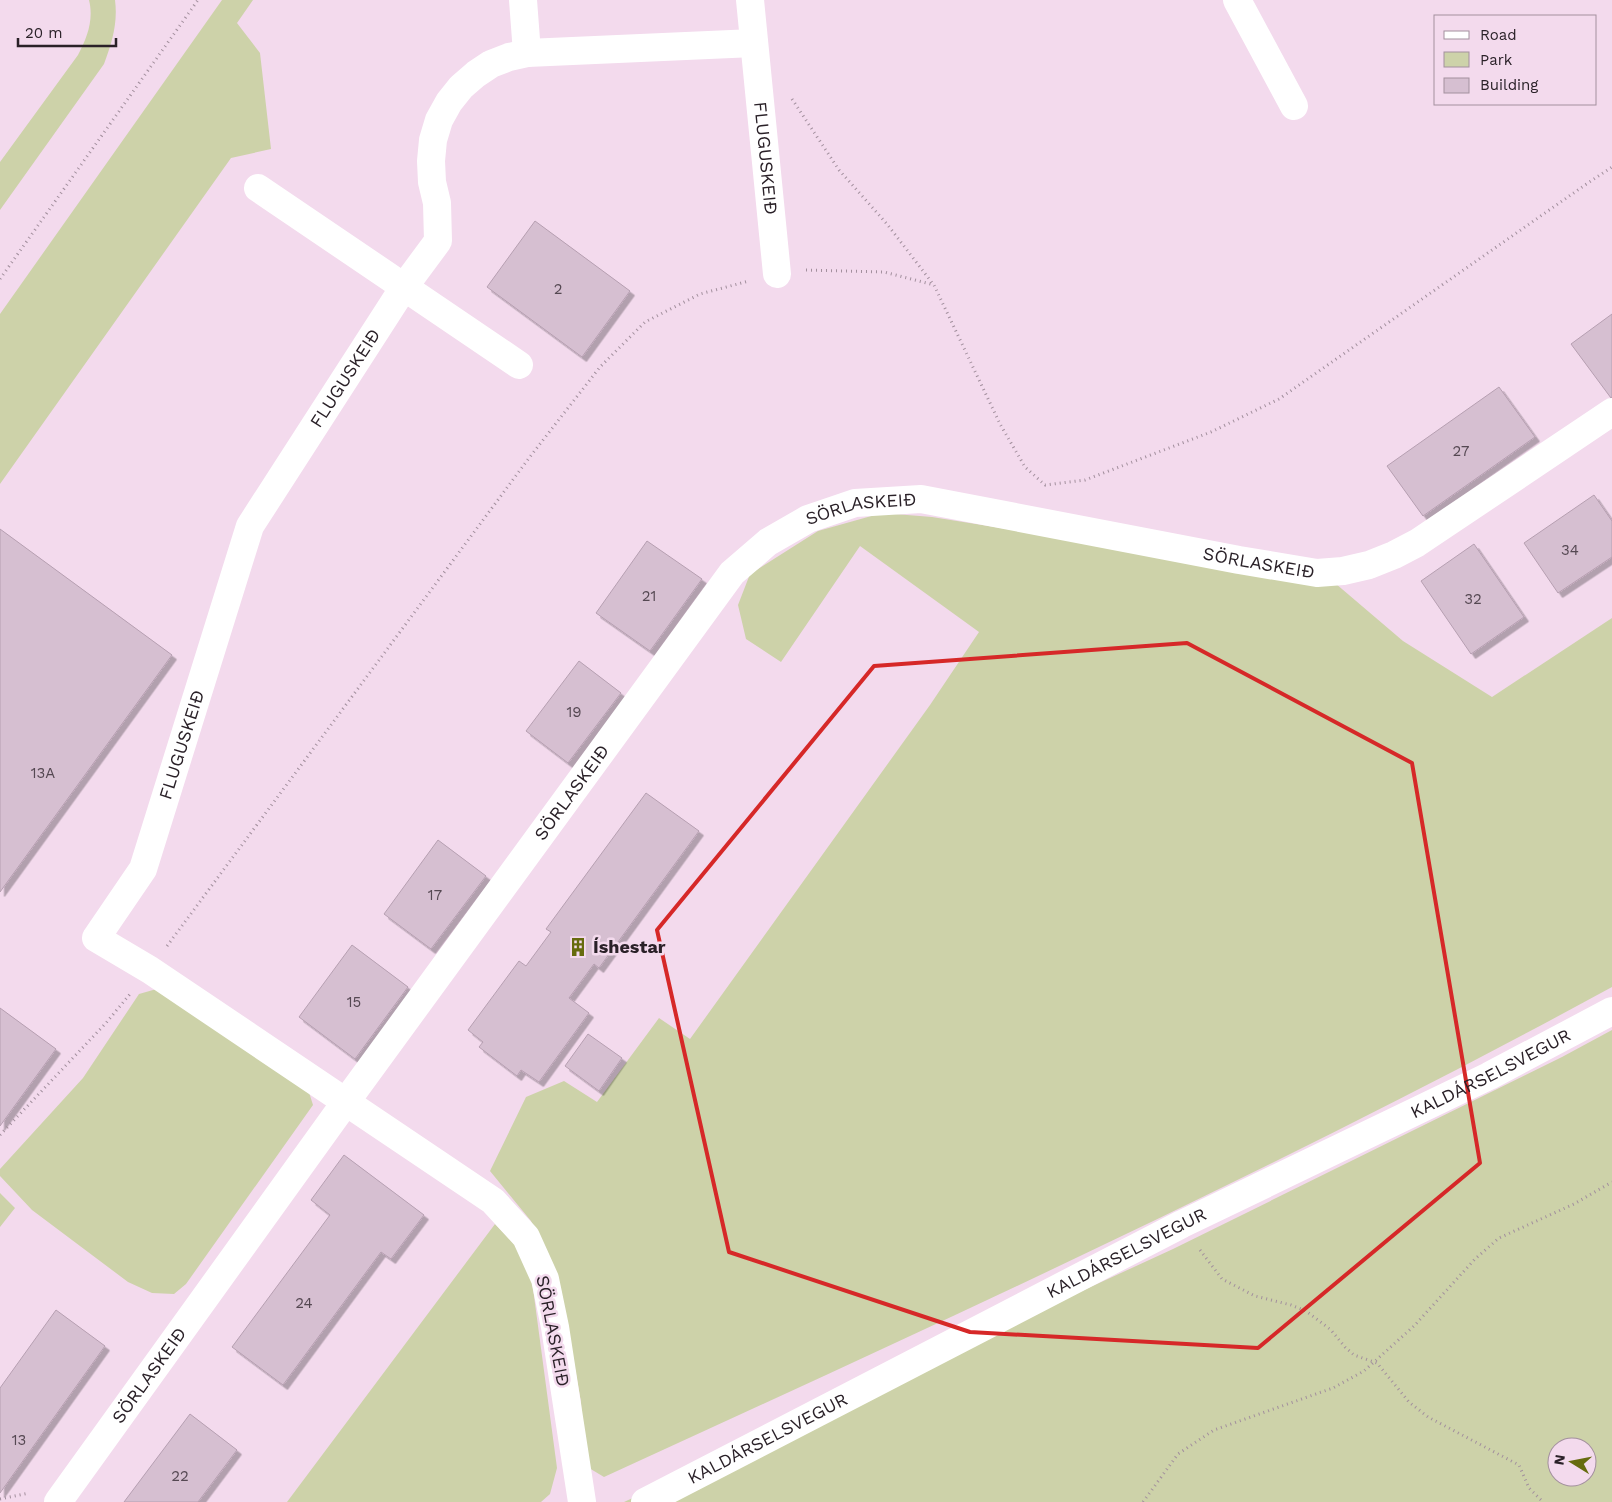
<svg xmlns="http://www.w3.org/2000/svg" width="1612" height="1502" viewBox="0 0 1612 1502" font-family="'Work Sans',sans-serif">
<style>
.green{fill:#cdd2a9;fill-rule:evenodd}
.building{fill:#d6bfd1;stroke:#b69fb1;filter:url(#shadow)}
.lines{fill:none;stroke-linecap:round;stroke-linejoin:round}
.path{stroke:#a28f9d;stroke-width:3;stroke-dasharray:1 4;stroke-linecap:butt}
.minor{stroke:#fff;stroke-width:28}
.tertiary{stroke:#fff;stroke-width:28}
.marked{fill:none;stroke:#d62828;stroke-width:4;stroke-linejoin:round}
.labels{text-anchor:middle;stroke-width:5;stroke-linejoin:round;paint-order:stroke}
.number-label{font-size:15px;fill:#554852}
.street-label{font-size:18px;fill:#2a2128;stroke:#f3daed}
.poi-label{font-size:18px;font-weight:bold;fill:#2a2128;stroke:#f3daed;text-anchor:start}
</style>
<defs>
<filter id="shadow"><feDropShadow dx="4.5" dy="4.5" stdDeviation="0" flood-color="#0004"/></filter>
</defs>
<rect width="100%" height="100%" fill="#f3daed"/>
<path class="green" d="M89 0H115C118 23 112 43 104 64L0 210V162L78 55C87 38 94 20 89 0Z
M222 0H253L237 23 260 53 271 149 231 158 0 484V314Z
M882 513 932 517 1188 558 1315 566 1403 641 1492 697 1612 618V987C1284 1166 944 1321 604 1477L584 1465 581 1402 561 1290 531 1221 490 1171 526 1097 564 1081 597 1102 659 1018 690 1039 930 705 979 632 860 546 781 662 746 639 738 605 750 574 818 531Z
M167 986 307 1086 313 1105 186 1284 174 1294 152 1293 128 1282 32 1210 0 1176V1169L83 1078 139 994Z
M1612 1030V1502H624L1173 1249 1562 1057ZM1557 1447H1587V1477H1557Z
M0 1193 15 1208 0 1227Z
M495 1224 518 1248 532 1281 557 1468 550 1494 541 1502H287Z"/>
<path class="building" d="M535 221 630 291 582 357 487 287Z
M1612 314V397L1611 398 1571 344Z
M1499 387 1535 437 1423 516 1387 466Z
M1594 495 1612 521V557L1558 593 1524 543Z
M0 529 172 655 0 892Z
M647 541 702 579 650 651 596 613Z
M1474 544 1524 617 1471 654 1421 581Z
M579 661 621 693 568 763 526 731Z
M646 793 699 831 599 968 594 964 569 998 589 1013 539 1082 521 1070 517 1076 479 1047 483 1042 468 1030 519 961 526 966 551 932 546 929Z
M438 840 486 876 431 949 384 914Z
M352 945 408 987 355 1059 299 1017Z
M0 1008 56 1049 0 1126Z
M588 1034 622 1058 599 1091 565 1066Z
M344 1155 424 1215 391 1259 381 1252 283 1385 232 1347 330 1215 311 1200Z
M56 1310 105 1346 0 1493V1388Z
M190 1414 237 1450 198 1502H124Z"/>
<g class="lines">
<path class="path" d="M792 99 839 170 887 224 933 284
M806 270 884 272 934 285 1000 424 1025 467 1045 485 1085 480 1211 432 1279 399 1585 185 1612 167
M0 279 198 0
M167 946 529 458 600 367 645 322 700 294 749 281
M0 1135 106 1023 130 994
M1200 1250 1222 1279 1255 1296 1291 1305 1306 1311 1331 1330 1345 1347 1354 1355 1377 1363 1409 1402 1428 1417 1519 1465 1529 1488 1543 1502
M0 1499 29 1493
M1143 1502 1178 1454 1214 1430 1333 1388 1364 1371 1414 1326 1475 1259 1499 1238 1574 1204 1612 1182"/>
<g class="minor">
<path d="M523 0 527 53"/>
<path id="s1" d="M750 0 777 274"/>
<path d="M1237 0 1294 106"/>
<path d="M258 188 519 365"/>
<path id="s2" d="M58 1502 345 1103 732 573 768 542 808 519 855 503 921 499 1239 560 1317 573 1343 571 1369 565 1394 555 1417 543 1612 412"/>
<path id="s3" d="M582 1502 555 1327 545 1279 526 1237 493 1201 150 970 96 938 143 869 250 526 404 287 438 241 437 203 432 182 431 161 433 140 439 120 449 102 461 87 476 74 491 64 509 57 527 53 754 43"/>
</g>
<path class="tertiary" id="s4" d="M645 1502 1182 1224 1489 1076 1612 1011"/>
</g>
<path class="marked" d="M1187 643 1412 763 1480 1163 1258 1348 970 1332 729 1252 657 930 874 666Z"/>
<defs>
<g id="building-bare" transform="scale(1.5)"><path d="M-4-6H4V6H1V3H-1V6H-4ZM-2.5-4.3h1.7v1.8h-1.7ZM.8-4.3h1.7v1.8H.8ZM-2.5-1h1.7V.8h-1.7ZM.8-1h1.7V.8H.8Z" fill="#666b0e" stroke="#f3daed" stroke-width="2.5" paint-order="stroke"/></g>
</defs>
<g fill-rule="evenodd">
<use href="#building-bare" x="578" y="947"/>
</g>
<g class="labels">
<g class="number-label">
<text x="558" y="294">2</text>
<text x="1461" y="456">27</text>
<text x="1570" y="555">34</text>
<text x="649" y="601">21</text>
<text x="1473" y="604">32</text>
<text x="574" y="717">19</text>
<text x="43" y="778">13A</text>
<text x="435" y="900">17</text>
<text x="354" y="1007">15</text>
<text x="304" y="1308">24</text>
<text x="19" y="1445">13</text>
<text x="180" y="1481">22</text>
</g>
<g class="street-label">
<text dy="6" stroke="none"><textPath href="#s1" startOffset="159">FLUGUSKEIÐ</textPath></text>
<text dy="6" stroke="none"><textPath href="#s3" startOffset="1416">FLUGUSKEIÐ</textPath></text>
<text dy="6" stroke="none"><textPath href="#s2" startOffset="1296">SÖRLASKEIÐ</textPath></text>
<text dy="6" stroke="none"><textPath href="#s2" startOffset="1701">SÖRLASKEIÐ</textPath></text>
<text dy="6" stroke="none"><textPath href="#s3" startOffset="1011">FLUGUSKEIÐ</textPath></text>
<text dy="6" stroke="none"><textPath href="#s2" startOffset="876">SÖRLASKEIÐ</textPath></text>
<text dy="6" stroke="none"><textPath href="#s4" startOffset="948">KALDÁRSELSVEGUR</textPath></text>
<text dy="6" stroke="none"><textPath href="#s4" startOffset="542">KALDÁRSELSVEGUR</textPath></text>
<text transform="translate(553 1331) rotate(79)" y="6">SÖRLASKEIÐ</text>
<text dy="6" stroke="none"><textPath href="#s2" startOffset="156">SÖRLASKEIÐ</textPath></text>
<text dy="6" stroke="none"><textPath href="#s4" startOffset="138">KALDÁRSELSVEGUR</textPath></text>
</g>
<g class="poi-label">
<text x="593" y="953">Íshestar</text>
</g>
</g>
<rect x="1434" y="15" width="162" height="90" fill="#f3daed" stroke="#a3909e"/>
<rect x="1444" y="31" width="25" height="8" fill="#ffffff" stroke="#a3909e"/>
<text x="1480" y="40" font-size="15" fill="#2a2128">Road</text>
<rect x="1444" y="52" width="25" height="15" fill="#cdd2a9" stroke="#a3909e"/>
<text x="1480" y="65" font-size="15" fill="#2a2128">Park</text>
<rect x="1444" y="78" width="25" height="15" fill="#d6bfd1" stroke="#a3909e"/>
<text x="1480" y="90" font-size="15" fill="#2a2128">Building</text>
<g transform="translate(1572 1462) rotate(280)"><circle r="24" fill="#f3daed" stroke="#a3909e"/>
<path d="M0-4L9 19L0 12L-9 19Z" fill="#666b0e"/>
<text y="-8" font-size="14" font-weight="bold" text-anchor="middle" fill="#2a2128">N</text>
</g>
<path d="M18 38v8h98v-8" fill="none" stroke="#2a2128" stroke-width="2.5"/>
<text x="25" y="38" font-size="15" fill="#2a2128" stroke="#f3daed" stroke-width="4" paint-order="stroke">20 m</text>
</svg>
